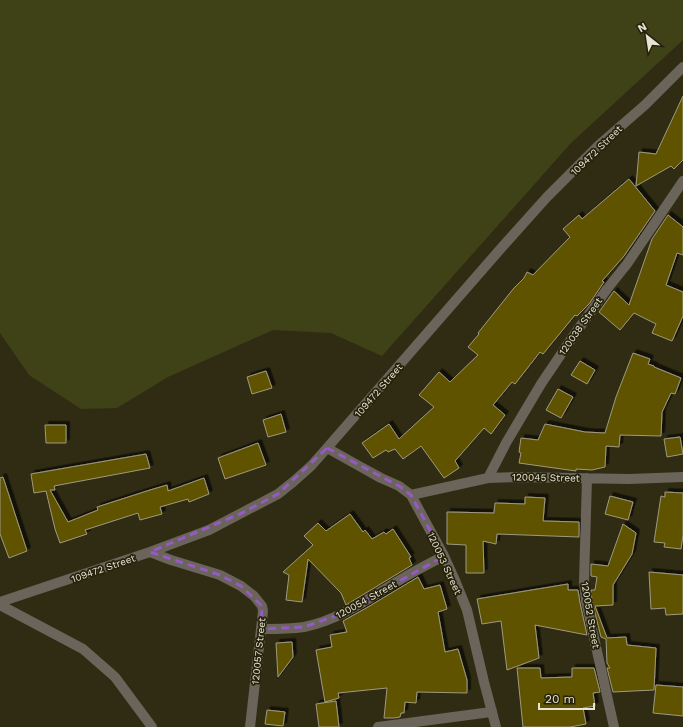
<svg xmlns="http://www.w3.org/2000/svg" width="683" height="727" viewBox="0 0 683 727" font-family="'Work Sans',sans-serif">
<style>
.green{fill:#3f4217}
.building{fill:#5e5200;stroke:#9f9a7f;filter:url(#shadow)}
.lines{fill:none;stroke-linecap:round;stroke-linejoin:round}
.minor{stroke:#6a645a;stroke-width:10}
.marked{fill:none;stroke:#965ac5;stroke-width:3;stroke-dasharray:8 5;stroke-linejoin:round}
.labels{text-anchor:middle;stroke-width:3.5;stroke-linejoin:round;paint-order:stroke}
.street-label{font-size:10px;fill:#e7e4d6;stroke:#26220a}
</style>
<defs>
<filter id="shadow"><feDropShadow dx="3.5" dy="-3.5" stdDeviation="0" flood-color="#0009"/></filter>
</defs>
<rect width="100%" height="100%" fill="#302c14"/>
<path class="green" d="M0 0H683V40L571 143 382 356 331 333 273 330 168 377 117 408 81 409 29 375 0 333Z"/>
<path class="building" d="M683 96V160L674 169 671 166 636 186 639 152 656 154Z
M629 179 655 211 624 256 602 281 604 282 589 304 577 316 575 315 543 354 540 352 515 384 512 382 493 405 505 415 491 434 484 428 455 461 459 468 444 478 421 446 403 459 395 449 388 452 386 450 373 458 362 443 389 424 399 439 434 407 419 395 439 372 450 382 478 355 468 347 479 334 478 333 514 288 524 278 527 272 533 275 570 237 563 229 579 215 582 219Z
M668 215 683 227V255L677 253 666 285 683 292V316L672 341 652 333 656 324 634 313 620 330 599 312 614 291 629 305 652 239Z
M633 353 650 359 648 364 654 366V367L681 378 675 394 671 393 662 412 661 436 620 435 619 447 606 446 605 467 592 470 576 469V471L519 463 521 453 519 452 521 438 538 440 545 424 585 432 605 433 616 397Z
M580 361 595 370 587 384 571 375Z
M266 371 272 388 252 394 247 377Z
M558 389 573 397 561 418 546 410Z
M281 414 286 432 268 437 263 420Z
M45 425H66V443H46Z
M680 437 683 454 667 457 664 439Z
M258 443 266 465 225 479 218 458Z
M146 454 150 468 54 486 55 490H50L68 522 98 510 97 507 150 490 167 485 168 491 204 478 209 494 189 502 188 499 160 507 162 514 140 520 138 513 85 530 87 534 60 543 55 529 46 491 34 493 31 474Z
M3 477 27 551 9 558 0 534V478Z
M665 492 683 493V535L681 549 664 547 665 543 654 542 661 496 665 497Z
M610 496 633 502 628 520 605 514Z
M525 497 545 498 543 521 579 522V537L497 534 496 544 483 541 484 573H466V545L447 544V512L494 513 495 503 525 504Z
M350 514 363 532 365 530 372 539 384 532 386 534 393 529 411 557 409 558 412 565 346 605 341 593 308 559 302 602 286 600 289 575 283 572 313 545 304 536 318 523 326 531Z
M623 524 636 533 632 554 613 585V605L595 606 607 638 626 637 627 645 656 648 654 690 613 692 607 668H610L607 663 606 639 601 637 592 601 591 590H595L597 577 591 576V564L608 566Z
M649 572 683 575V614L666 615 665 608 651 609Z
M418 577 424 589 440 585 447 609 438 612 445 652 458 649 467 680V693L417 692 416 703 405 702 404 713H401L400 717 394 718H384L387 688 338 693 339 698 325 702 316 650 332 647 330 635 347 632 343 621 368 607Z
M568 584V590H578L580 603 587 635 535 625 539 658 507 670 501 621 482 624 477 599Z
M292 642 293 657 278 677 276 643Z
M517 668H540L541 678 572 677V668H594L600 692 593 693 595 706 583 708 586 724 570 727H523Z
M656 685 683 687V716L653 713Z
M336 701 339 727H319L316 704Z
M267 710 285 712 283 726 265 724Z"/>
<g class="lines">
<path class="minor" d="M327 448 361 467 381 478 399 486 411 495 444 556 454 578 467 610 484 682 496 727
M488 478 506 443 541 384 574 335 607 289 627 264 683 181
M587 478 584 582 586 602 614 727
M411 495 488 478 514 477 629 479 683 477
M150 552 171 560 220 575 241 586 254 596 262 606 263 611 261 629 250 727
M0 602 150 552 209 530 278 494 293 482 311 466 327 448 503 246 547 197 599 145 645 105 683 67
M0 605 83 649 115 677 152 727
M261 629C275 629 290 629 304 627 339 620 368 599 398 581 413 572 428 564 444 556
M378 727 491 712 492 711"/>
</g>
<path class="marked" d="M327 448 399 486 411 495 444 556 341 614 304 627 261 629 262 606 241 586 220 575 150 552 242 513 278 494Z"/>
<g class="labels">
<g class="street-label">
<text transform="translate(596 150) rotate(-44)" y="4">109472 Street</text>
<text transform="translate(580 326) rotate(-55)" y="4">120038 Street</text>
<text transform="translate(378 390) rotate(-49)" y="4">109472 Street</text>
<text transform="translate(546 477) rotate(1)" y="4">120045 Street</text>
<text transform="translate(445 563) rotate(65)" y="4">120053 Street</text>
<text transform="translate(103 568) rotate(-19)" y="4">109472 Street</text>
<text transform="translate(366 599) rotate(-29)" y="4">120054 Street</text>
<text transform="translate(591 615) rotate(80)" y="4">120052 Street</text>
<text transform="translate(258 651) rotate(-84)" y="4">120057 Street</text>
</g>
</g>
<g transform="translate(647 36) rotate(330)" stroke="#26220a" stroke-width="3" paint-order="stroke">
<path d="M0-3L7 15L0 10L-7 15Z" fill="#e7e4d6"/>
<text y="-6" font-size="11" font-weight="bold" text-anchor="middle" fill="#e7e4d6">N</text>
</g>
<path d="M539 703v6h55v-6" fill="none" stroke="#e7e4d6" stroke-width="2"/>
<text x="545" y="703" font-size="12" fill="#e7e4d6" stroke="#26220a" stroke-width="3" paint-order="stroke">20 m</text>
</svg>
